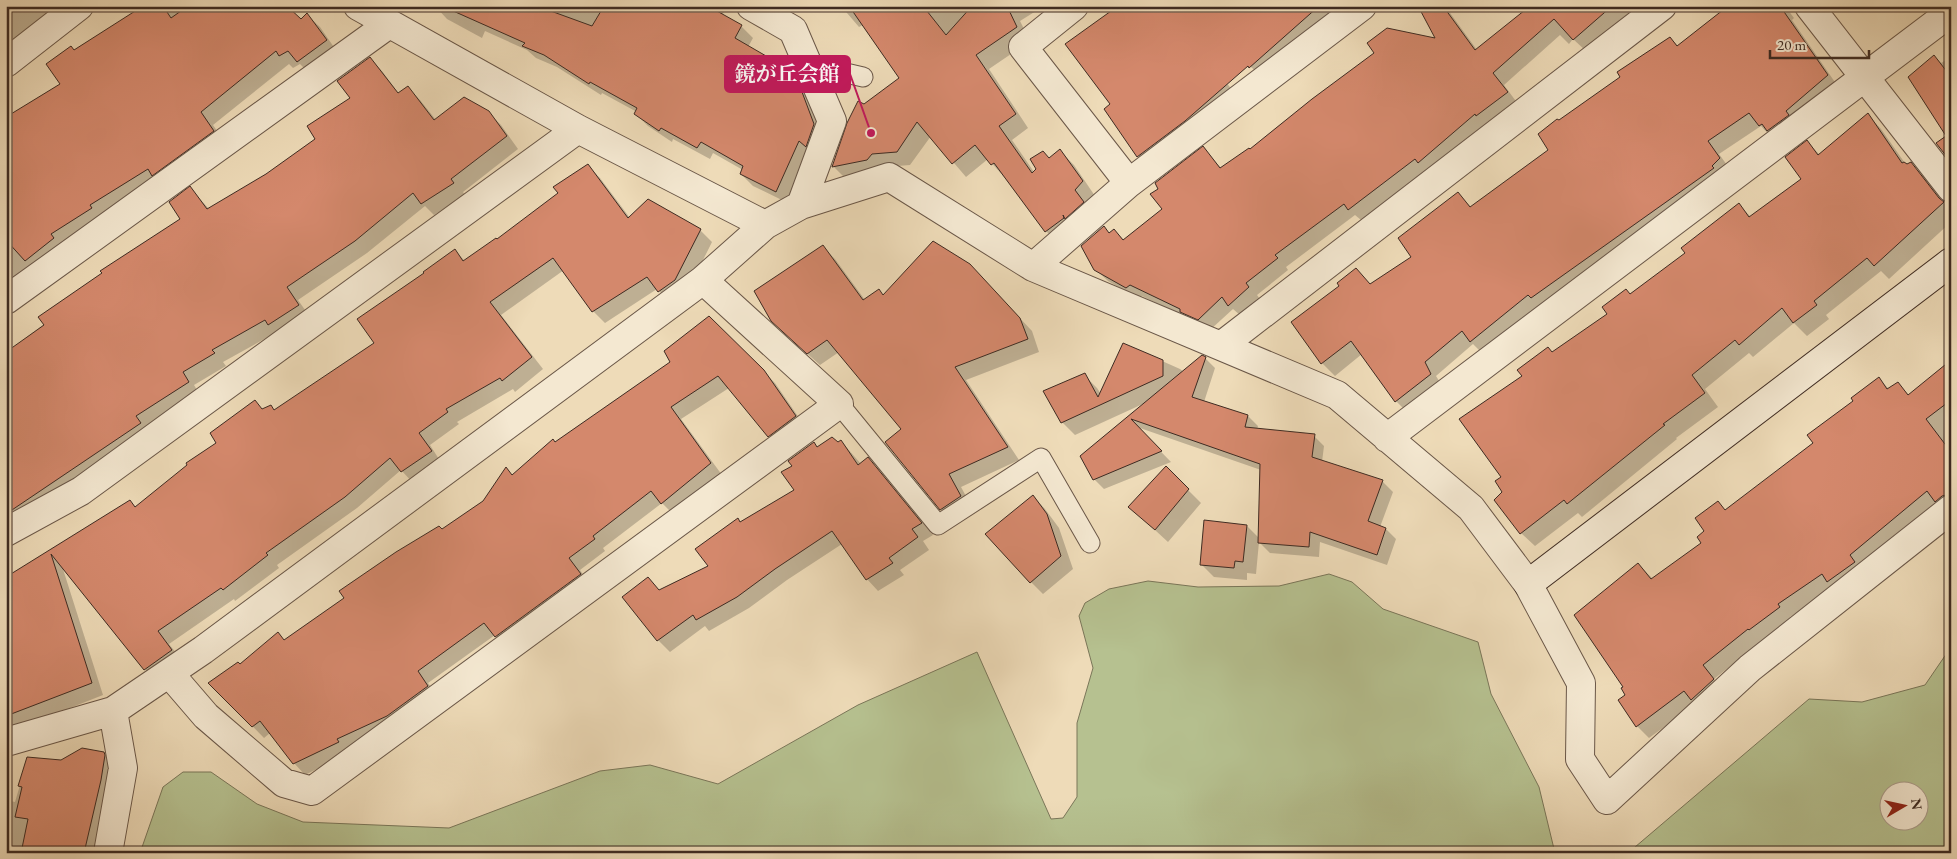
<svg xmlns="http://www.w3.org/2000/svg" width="1957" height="859" viewBox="0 0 1957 859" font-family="'EB Garamond','Noto Serif JP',serif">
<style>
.green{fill:#b6c190;stroke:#7a7659;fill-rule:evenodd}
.shadow{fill:#0003}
.building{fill:#d4886c;stroke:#3e2b22}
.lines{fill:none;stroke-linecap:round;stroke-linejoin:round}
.lane-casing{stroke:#6a5748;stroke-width:21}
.street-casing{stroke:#6a5748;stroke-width:30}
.secondary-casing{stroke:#3e2b22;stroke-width:30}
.lane{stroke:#f4e8d1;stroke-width:19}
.street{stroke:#f4e8d1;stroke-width:28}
.secondary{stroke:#f4e8d1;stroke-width:28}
.leader{fill:none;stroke:#c2185b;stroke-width:2}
.callout-dot{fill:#c2185b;stroke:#f4e8d1;stroke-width:2}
.callout{fill:#c2185b;stroke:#c2185b;stroke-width:2}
.callout-label{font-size:21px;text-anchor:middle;font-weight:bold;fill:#fff}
</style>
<rect width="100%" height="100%" fill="#eedbb8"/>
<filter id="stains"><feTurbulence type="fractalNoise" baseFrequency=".004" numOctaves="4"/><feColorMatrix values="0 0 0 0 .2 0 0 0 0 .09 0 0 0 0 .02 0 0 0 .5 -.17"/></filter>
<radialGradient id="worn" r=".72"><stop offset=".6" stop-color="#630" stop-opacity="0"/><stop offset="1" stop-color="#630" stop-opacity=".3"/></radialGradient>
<path class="green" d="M1329 574 1352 582 1383 609 1478 642 1491 694 1539 787 1555 853H140L163 787 183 772H211L257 804 303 822 449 828 600 771 650 765 718 784 858 705 977 652 1051 819 1063 818 1077 797V723L1093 668 1079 616 1085 603 1109 589 1148 581 1198 587 1279 586Z
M1951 647V853H1628L1809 699 1862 702 1925 685ZM1890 792H1920V822H1890Z"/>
<path class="shadow" d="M6 6H63L6 49Z
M145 6H250L301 20 307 15 320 27 338 53 310 74 300 64 293 68 289 64 213 125 226 144 6 303V118L62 84 74 51Z
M435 6H729L722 15 741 26 753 38 748 47 773 61 780 68 795 77 807 89 826 137 788 203 753 186 741 174 743 170 713 153 710 159 673 139 672 142 648 126 636 114 637 112 602 93 601 95 557 67 536 58 527 50 485 31 482 38 447 19Z
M841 6H1044L1020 21 1030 41 989 69 1028 128 1012 140 1034 172 1060 151 1074 165 1095 196 1060 245 1046 231 1005 178 988 159 966 177 931 136 910 165 885 167 847 180 833 166 864 106 900 78 863 25 859 27Z
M1169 6 1238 98 1151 169 1138 156 1106 109 1112 105Z
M1219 6H1353L1264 79 1251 67Z
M1420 6H1445L1477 50 1532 6H1635L1603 43 1586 51 1573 39 1569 44 1560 35 1504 85 1518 104 1431 174 1427 170 1361 220 1355 215 1286 267 1288 270 1257 295 1260 299 1241 316 1233 309 1210 330 1142 296 1139 299 1108 281 1095 269 1104 228 1110 234 1114 231 1124 240 1164 209 1160 189 1203 148 1221 168 1438 39Z
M1730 6H1785L1794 18 1792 20 1839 88 1772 138 1761 126 1719 154 1732 172 1483 354 1473 344 1436 376 1443 387 1409 414 1396 401 1362 354 1335 376 1322 363 1293 322 1341 287 1356 270 1371 285 1413 257 1458 193 1471 207 1550 150 1559 122 1622 77 1670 38 1679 47Z
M1919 6H1934L1924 12Z
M1934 56 1941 63 1951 57V160Z
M370 59 382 71 399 94 408 88 420 100 436 120 488 112 501 125 518 149 463 192 465 195 434 215 425 206 367 253 298 300 310 317 277 332 223 362 226 366 194 385 200 395 6 530V353L182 219 190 188 209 209 266 175 317 140 352 98Z
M1868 115 1881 129 1907 166 1910 163 1924 177 1950 211 1946 214 1951 219V222L1889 279 1881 271 1826 315 1829 319 1807 336 1794 323 1753 357 1749 353 1705 389 1718 407 1676 438 1677 439 1582 517 1578 513 1535 546 1521 533 1504 492 1503 478 1523 376 1553 353 1609 315 1631 295 1687 254 1739 205 1751 217 1803 180 1807 142 1820 155Z
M588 166 600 178 630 218 700 230 712 242 687 292 671 303 657 289 605 323 593 311 564 270 501 315 543 369 515 392 513 389 457 422 459 424 430 445 442 464 414 484 401 470 357 508 277 565 279 568 235 601 234 599 169 644 183 662 157 681 145 669 62 566 103 695 32 723 6 735V578L130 502 136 507 263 410 271 407 275 411 376 344 426 273 455 251 465 261 497 241 560 194Z
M823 247 835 259 865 300 879 291 884 296 982 278 1032 331 1039 352 966 380 1019 460 961 487 973 509 954 522 941 509 887 443 903 429 839 352 820 365 785 334Z
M709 318 775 383 806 428 780 447 729 388 681 419 722 475 673 514 662 503 603 548 605 551 580 570 591 586 507 648 495 635 428 683 439 698 349 753 305 775 294 763 270 733 264 738 210 683 240 666 278 634 285 641 484 502 507 469 513 476 556 444 672 362Z
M1124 344 1180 369 1184 372 1205 358 1215 368 1204 402 1248 416 1258 426 1257 430 1314 436 1324 446 1322 462 1383 482 1393 492 1380 527 1386 529 1396 539 1387 565 1320 542 1319 557 1270 553 1259 542 1256 574 1247 573V580L1214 577 1201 564 1247 526 1260 539 1261 470 1137 427 1171 462 1104 489 1094 479 1081 457 1145 403 1075 435 1062 422 1084 375 1097 388 1101 394Z
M1951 362V512L1790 617 1792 620 1763 642 1762 641 1714 679 1725 692 1696 704 1649 738 1637 726 1638 564 1653 579 1703 543 1706 531 1718 503 1726 511 1814 443 1879 379 1889 389 1898 384 1910 396Z
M841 441 861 464 868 459 879 470 933 535 923 541 929 550 900 570 904 575 878 591 867 579 842 544 787 580 749 608 709 631 705 626 670 652 658 640 624 597 648 579 660 591 710 567 741 523 796 490 794 466 814 443 818 448 838 444Z
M1166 468 1201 503 1168 542 1130 507Z
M1033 496 1045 509 1059 528 1073 569 1043 594 1031 582Z
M104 753 115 764 98 853H6V800L15 802 28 758 62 761Z"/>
<path class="building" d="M143 6H163L171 18 188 6H287L301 19 307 13 327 40 297 62 288 51 279 56 276 51 201 112 214 131 152 176 148 169 90 205 92 208 51 234 54 238 25 261 6 240V117L60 84 46 64 71 46 74 50Z
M442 6H537L592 26 604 6H708L742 25 735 38 773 60 772 62 796 76 814 124 806 147 799 141 776 192 740 174 743 166 701 142 697 148 661 128 659 131 634 114 637 108 590 82 589 84 544 55 522 46 525 43Z
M849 6H923L946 35 972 6H1007L1017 27 976 55 1016 114 999 126 1032 173 1036 169 1030 159 1043 151 1049 158 1060 149 1083 181 1075 190 1084 202 1065 219 1063 215 1064 218 1045 232 994 163 991 165 975 145 952 164 917 122 897 152 872 154 867 160 832 167 847 123 858 101 864 104 899 78Z
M1118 6H1319L1249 68 1248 66 1185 121 1137 157 1104 109 1110 104 1065 44Z
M1418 6H1443L1475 50 1530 6H1612L1573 40 1554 19 1493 73 1508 92 1476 116 1475 114 1418 163 1415 159 1348 210 1344 204 1275 255 1278 258 1246 283 1249 287 1228 306 1222 297 1198 320 1180 312V309L1130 285 1126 288 1094 270 1081 246 1104 226 1109 233 1114 229 1123 240 1162 209 1150 194 1158 189 1155 183 1203 146 1220 168 1249 148 1250 149 1312 99 1374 53 1367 43 1387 28 1435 38Z
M1728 6H1780L1828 75 1786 111 1789 115 1767 131 1762 124 1759 126 1749 113 1708 141 1720 158 1712 166 1714 168 1531 298 1528 295 1470 342 1462 331 1425 362 1431 374 1395 402 1351 341 1321 364 1291 322 1339 286 1337 283 1356 268 1370 284 1411 257 1398 238 1458 192 1470 207 1548 150 1538 134 1557 119 1559 120 1620 77 1617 72 1670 37 1677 46Z
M1934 55 1951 77V162L1936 143 1946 136 1908 77Z
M370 57 398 93 408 86 434 120 464 97 489 111 507 136 451 179 454 183 421 204 413 193 355 241 287 287 299 305 268 325 265 320 212 350 215 353 183 372 189 382 136 416 141 423 6 514V352L44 325 38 317 102 273 100 271 180 219 169 202 190 186 207 209 266 174 315 139 307 126 350 98 337 81Z
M1868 113 1902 163 1904 162 1907 164 1911 162 1939 198 1944 202 1874 266 1867 258 1814 301 1817 305 1793 323 1782 308 1739 345 1735 340 1692 375 1705 393 1663 424 1665 425 1567 504 1564 500 1520 534 1494 500 1502 492 1495 481 1501 477 1459 419 1522 376 1517 370 1548 347 1552 352 1607 314 1602 307 1626 289 1630 294 1685 253 1681 248 1739 203 1749 217 1801 179 1785 157 1807 140 1818 155Z
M588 164 628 218 648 199 701 229 675 280 658 292 647 277 592 312 553 258 490 302 532 357 502 381 500 378 446 409 448 412 419 433 432 451 401 472 390 458 345 497 266 553 268 555 223 590 221 588 158 631 172 650 144 670 51 554 92 683 6 716V577L130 500 135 507 187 465 186 463 216 443 210 433 255 400 262 409 271 405 274 410 374 343 357 319 424 273 423 272 455 249 463 261 496 238 497 239 558 193 553 187Z
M933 241 970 264 1020 318 1028 339 955 367 1008 447 949 474 961 496 940 510 885 442 901 429 827 340 807 354 771 321 754 291 823 245 863 300 879 289 883 295Z
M709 316 764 370 796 416 768 437 718 376 671 407 711 463 661 504 651 491 593 536 595 539 569 558 581 574 495 637 484 623 418 671 428 686 387 716 337 739 339 742 293 764 260 721 252 727 208 683 238 662 240 664 278 632 284 640 344 598 339 591 396 552 439 526 442 529 483 501 506 467 512 475 553 439 555 442 670 362 664 351Z
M1123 343 1163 360V376L1061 423 1043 391 1085 373 1098 397Z
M1202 355 1206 357 1192 397 1248 415 1245 427 1315 434 1312 457 1383 480 1368 521 1386 528 1377 555 1310 532 1309 547 1258 543 1260 464 1131 419 1162 451 1093 480 1080 456Z
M1951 360V400L1926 419 1951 452V494L1942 496 1935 502 1927 491 1850 555 1855 562 1827 582 1822 574 1778 604 1780 607 1749 630 1748 629 1703 665 1714 679 1691 700 1684 691 1636 727 1618 700 1625 695 1621 688 1623 687 1574 615 1638 563 1651 579 1701 543 1697 537 1704 531 1695 518 1718 501 1725 510 1813 443 1807 435 1853 401 1851 398 1879 377 1887 389 1898 382 1908 395Z
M832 437 838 442 841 440 858 465 868 457 922 523 912 529 918 537 889 558 893 563 866 580 832 531 775 569 737 597 696 620 693 615 657 641 622 597 648 577 659 590 708 566 695 549 738 518 740 522 794 490 781 472 792 466 788 461 814 442 817 447Z
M1166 466 1189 489 1155 530 1128 507Z
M1033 495 1047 514 1061 556 1030 583 985 534Z
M1204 520 1247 525 1243 562 1235 561 1234 568 1200 565Z
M82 748 104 752 105 755 101 780 84 853H21L28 819 15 817 22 787 18 786 27 757 61 760Z"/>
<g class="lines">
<g class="lane-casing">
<path id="lane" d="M807 64 863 77
M839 404 938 525 1041 458 1090 543"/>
</g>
<g class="street-casing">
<path id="street" d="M358 6 578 129 765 225
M751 6 793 30 832 121 801 205
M1074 6 1023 47 1129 183
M1809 6 1951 188
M6 63 79 6
M1033 267 1129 183 1362 6
M6 300 389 24
M1221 346 1662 6
M1387 438 1951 12
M6 532 81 491 578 129
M169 673 206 716 284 783 312 791 839 404 703 280
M6 742 113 711 203 650 703 280 765 225 801 205 889 177 1033 267 1337 395 1471 508 1528 584 1581 683 1580 759 1607 800 1750 668 1951 509
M108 853 123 768 113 711"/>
</g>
<g class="secondary-casing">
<path id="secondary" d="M1528 584 1951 262"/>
</g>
<use href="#lane" class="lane"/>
<use href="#street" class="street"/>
<use href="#secondary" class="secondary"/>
</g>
<path class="leader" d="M871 133L850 74"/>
<circle class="callout-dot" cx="871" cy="133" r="5"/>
<rect class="callout" x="725" y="56" width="125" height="36" rx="5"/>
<g class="callout-label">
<text x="787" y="81">鏡が丘会館</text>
</g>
<rect width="1957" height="859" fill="none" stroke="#eedbb8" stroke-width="25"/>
<rect x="8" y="8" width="1942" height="844" fill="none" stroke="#3e2b22" stroke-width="2.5"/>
<rect x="12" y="12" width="1932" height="834" fill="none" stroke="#3e2b22"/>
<g transform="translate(1904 806) rotate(81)"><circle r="24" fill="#f4e8d1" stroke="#ab9c8b"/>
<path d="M0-4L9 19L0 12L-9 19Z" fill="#8f2418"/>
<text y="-8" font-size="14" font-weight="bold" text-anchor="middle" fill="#3e2b22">N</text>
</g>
<path d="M1770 50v8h99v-8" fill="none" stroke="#3e2b22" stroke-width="2.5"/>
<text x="1777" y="50" font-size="15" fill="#3e2b22" stroke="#f4e8d1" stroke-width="4" paint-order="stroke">20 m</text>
<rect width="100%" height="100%" filter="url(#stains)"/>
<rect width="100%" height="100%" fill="url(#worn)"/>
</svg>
